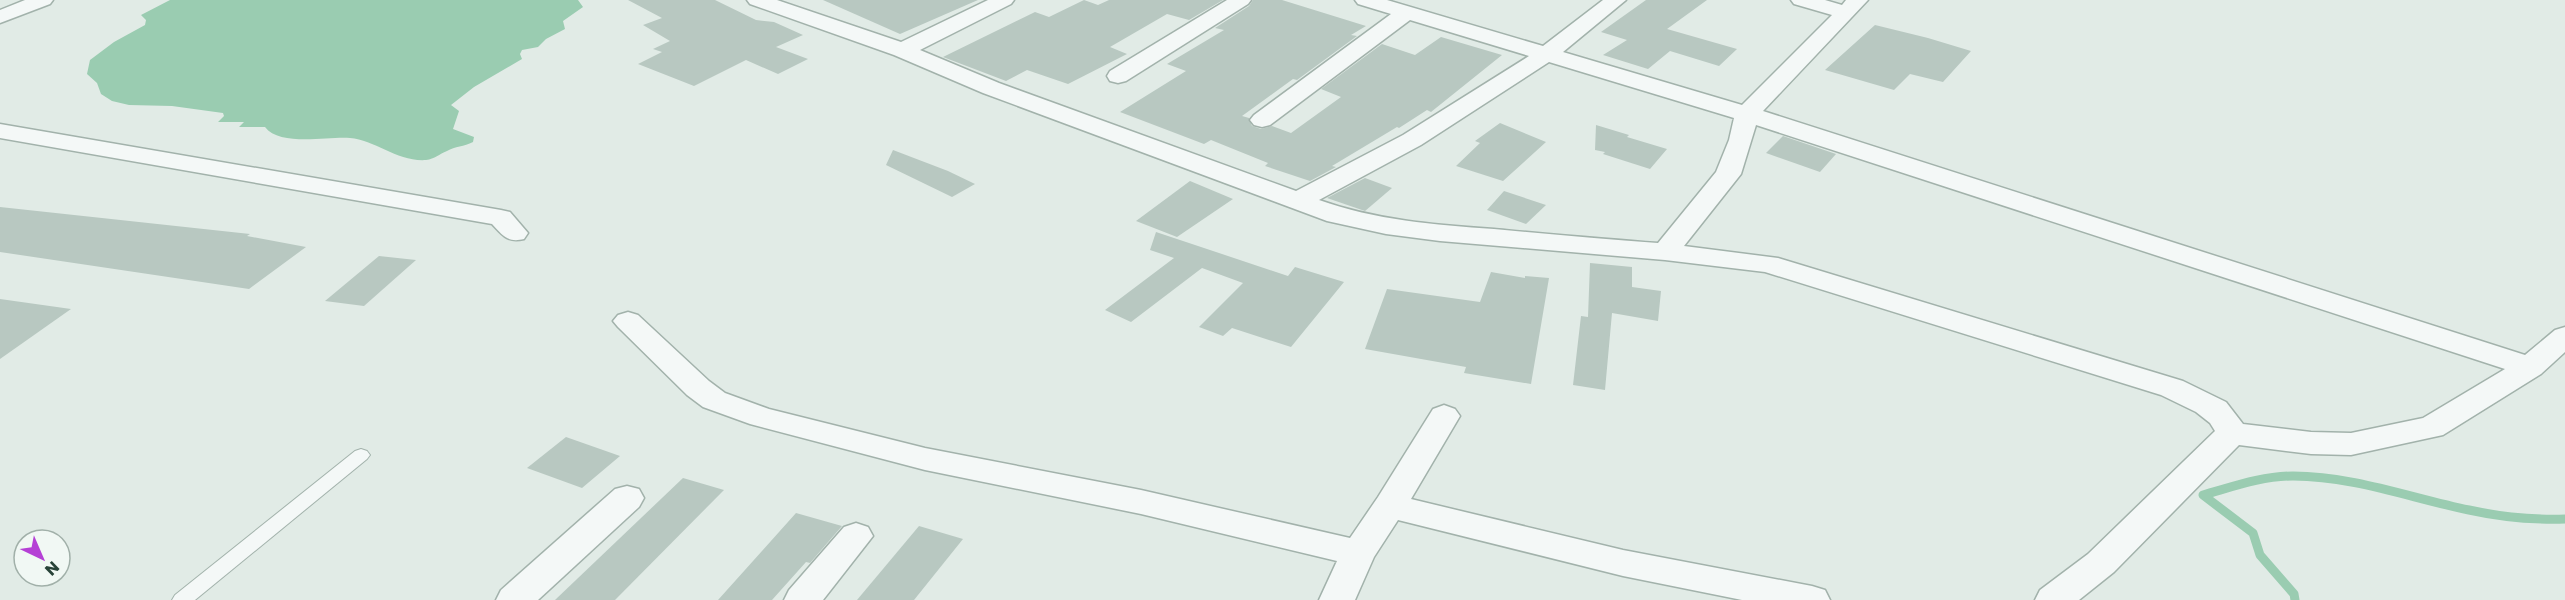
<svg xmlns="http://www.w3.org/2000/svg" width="2565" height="600" font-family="Poppins,sans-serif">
<rect width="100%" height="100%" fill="#e1ebe6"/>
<!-- water -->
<path fill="#9accb1" d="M 170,0 L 578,0 L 583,7 L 563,21 L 565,29 L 546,39 L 538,47 L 522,50 L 520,54 L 522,59 L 474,87 L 451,105 L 459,111 L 453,129 L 474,137 L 473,142 C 464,147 455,146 447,151 C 439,154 435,159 426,160 C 398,162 375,140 350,138 C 329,136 280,147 265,127 L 239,127 L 244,122 L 218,122 L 224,116 L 223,113 L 172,106 L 129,105 L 112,101 L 101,94 L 97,83 L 87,74 L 90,60 L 114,42 L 145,25 L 146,20 L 141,15 Z"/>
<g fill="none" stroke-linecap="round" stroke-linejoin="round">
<!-- stream -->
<path stroke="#9accb1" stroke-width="9" d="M 2295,600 L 2294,594 L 2260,555 L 2253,533 L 2203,495 C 2232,487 2262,476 2293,476 C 2353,476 2411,498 2469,510 C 2501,517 2532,520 2565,519"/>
</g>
<!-- building -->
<g fill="#b8c8c1">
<polygon points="628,0 715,0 756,20 774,22 803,35 776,47 808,59 778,74 746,60 694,86 638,64 662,52 653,49 670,41 643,25 662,18"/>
<polygon points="823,0 978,0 900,34"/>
<polygon points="1084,0 1098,5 1109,0 1223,0 1189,20 1167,14 1110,47 1127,54 1068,84 1027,70 1006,81 943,57 1035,12 1049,17"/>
<polygon points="1253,0 1282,0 1366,26 1351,35 1357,36 1297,80 1293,79 1242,116 1249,118 1252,126 1261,129 1272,126 1291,133 1341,97 1321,89 1382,44 1415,55 1441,37 1502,55 1431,112 1427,110 1399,128 1397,127 1332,166 1336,167 1310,181 1265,166 1268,163 1211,140 1204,144 1120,112 1186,71 1167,64 1224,30 1215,28 1249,6"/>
<polygon points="1646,0 1707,0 1667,29 1737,49 1719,66 1670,51 1648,69 1603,55 1627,40 1601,32"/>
<polygon points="1875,25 1928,38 1971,51 1943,82 1910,74 1894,90 1825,70"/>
<polygon points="1500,123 1546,142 1503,181 1456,166 1480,143 1475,141"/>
<polygon points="1596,125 1629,135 1627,137 1667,149 1650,169 1603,154 1605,152 1595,150"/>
<polygon points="1783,136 1836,154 1820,172 1766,153"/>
<polygon points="893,150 948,171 975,184 952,197 886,165"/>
<polygon points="1365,178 1392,188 1365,211 1327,198"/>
<polygon points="1190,181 1233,199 1177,237 1136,221"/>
<polygon points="1504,191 1546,205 1526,224 1487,210"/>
<polygon points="0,207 250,234 247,236 306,247 249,289 0,252"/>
<polygon points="1156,232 1288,276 1295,267 1344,282 1291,347 1232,328 1223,336 1199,327 1243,283 1202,268 1131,322 1105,310 1174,258 1150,250"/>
<polygon points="379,256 416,260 364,306 325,301"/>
<polygon points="1590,263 1632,267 1632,287 1661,291 1658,321 1612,313 1605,390 1573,385 1581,316 1588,317"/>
<polygon points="1491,272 1525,278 1525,276 1549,278 1531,384 1464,373 1466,367 1365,349 1387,289 1480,302"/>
<polygon points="0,299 71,309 0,359"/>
<polygon points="566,437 620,456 582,488 527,468"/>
<polygon points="683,478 724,490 615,600 555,600"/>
<polygon points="796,513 842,526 810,563 806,562 772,600 718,600"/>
<polygon points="919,526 963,539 914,600 857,600"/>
</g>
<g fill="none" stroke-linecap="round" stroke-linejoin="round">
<defs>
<polygon id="lane" points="361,449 367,451 370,455 367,459 195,600 172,600 175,595 355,451"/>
<g id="street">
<polygon points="25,0 53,0 50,4 0,23 0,10"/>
<path d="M 747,0 L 777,0 L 901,42 L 988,0 L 1014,0 L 1011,4 L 920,50 L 999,83 L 1296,191 L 1403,135 L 1529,56 L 1410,20 L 1270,125 L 1262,127 L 1254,125 L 1250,120 L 1254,115 L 1391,14 L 1358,4 L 1355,0 L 1387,0 L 1543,46 L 1603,0 L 1626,0 L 1563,52 L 1742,105 L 1832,15 L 1794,4 L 1791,0 L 1825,0 L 1842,5 L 1846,0 L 1868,0 L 1763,111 L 2525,355 L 2555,330 L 2565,327 L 2565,352 L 2541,374 L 2443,435 L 2351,455 L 2311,454 L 2239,445 L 2114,572 L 2079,600 L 2035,600 L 2040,590 L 2088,554 L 2215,431 L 2210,423 L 2196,412 L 2161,395 L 1765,272 L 1665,260 L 1440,241 L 1386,234 L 1327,221 L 983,93 L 894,55 L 750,4 ZM 1549,62 L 1734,118 L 1729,140 L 1716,172 L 1658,243 C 1603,239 1549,234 1494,229 C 1435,225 1375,220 1319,200 L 1421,145 ZM 1756,125 L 2505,369 L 2423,418 L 2351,433 L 2311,432 L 2243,424 L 2226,402 L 2183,381 L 1778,258 L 1684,246 L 1741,174 Z"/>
<polygon points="1227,0 1251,0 1248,4 1126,81 1118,83 1110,81 1107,76 1110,71"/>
<path d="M 0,124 L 501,210 L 510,212 L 528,233 L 524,239 C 508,243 503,236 492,224 L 0,138 Z"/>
<polygon points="628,312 638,315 709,381 725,393 769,409 925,448 1141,490 1350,538 1378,497 1433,409 1444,405 1455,409 1460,416 1411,499 1623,550 1812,586 1825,590 1830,600 1742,600 1623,576 1398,520 1374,557 1355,600 1319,600 1337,561 1141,514 925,470 750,424 703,407 687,395 618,327 613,321 618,315"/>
<polygon points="627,486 639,489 644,498 639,507 538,600 496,600 501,590 615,489"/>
<polygon points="856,523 868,527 873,536 823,600 784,600 789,590 844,527"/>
</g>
</defs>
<!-- lane casing -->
<use href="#lane" stroke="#a2b2ab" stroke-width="2"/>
<!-- street casing -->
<use href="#street" stroke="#a2b2ab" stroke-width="3"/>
<!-- lane -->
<use href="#lane" fill="#f4f8f7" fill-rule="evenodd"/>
<!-- street -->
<use href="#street" fill="#f4f8f7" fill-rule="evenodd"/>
</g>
<!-- north arrow -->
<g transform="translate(42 558) rotate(136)"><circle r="28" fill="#f1f8f4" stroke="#a1b0a9" stroke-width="1.5"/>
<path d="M0-4.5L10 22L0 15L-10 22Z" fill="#b540d5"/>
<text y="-9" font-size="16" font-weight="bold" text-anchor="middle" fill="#284338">N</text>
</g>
</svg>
